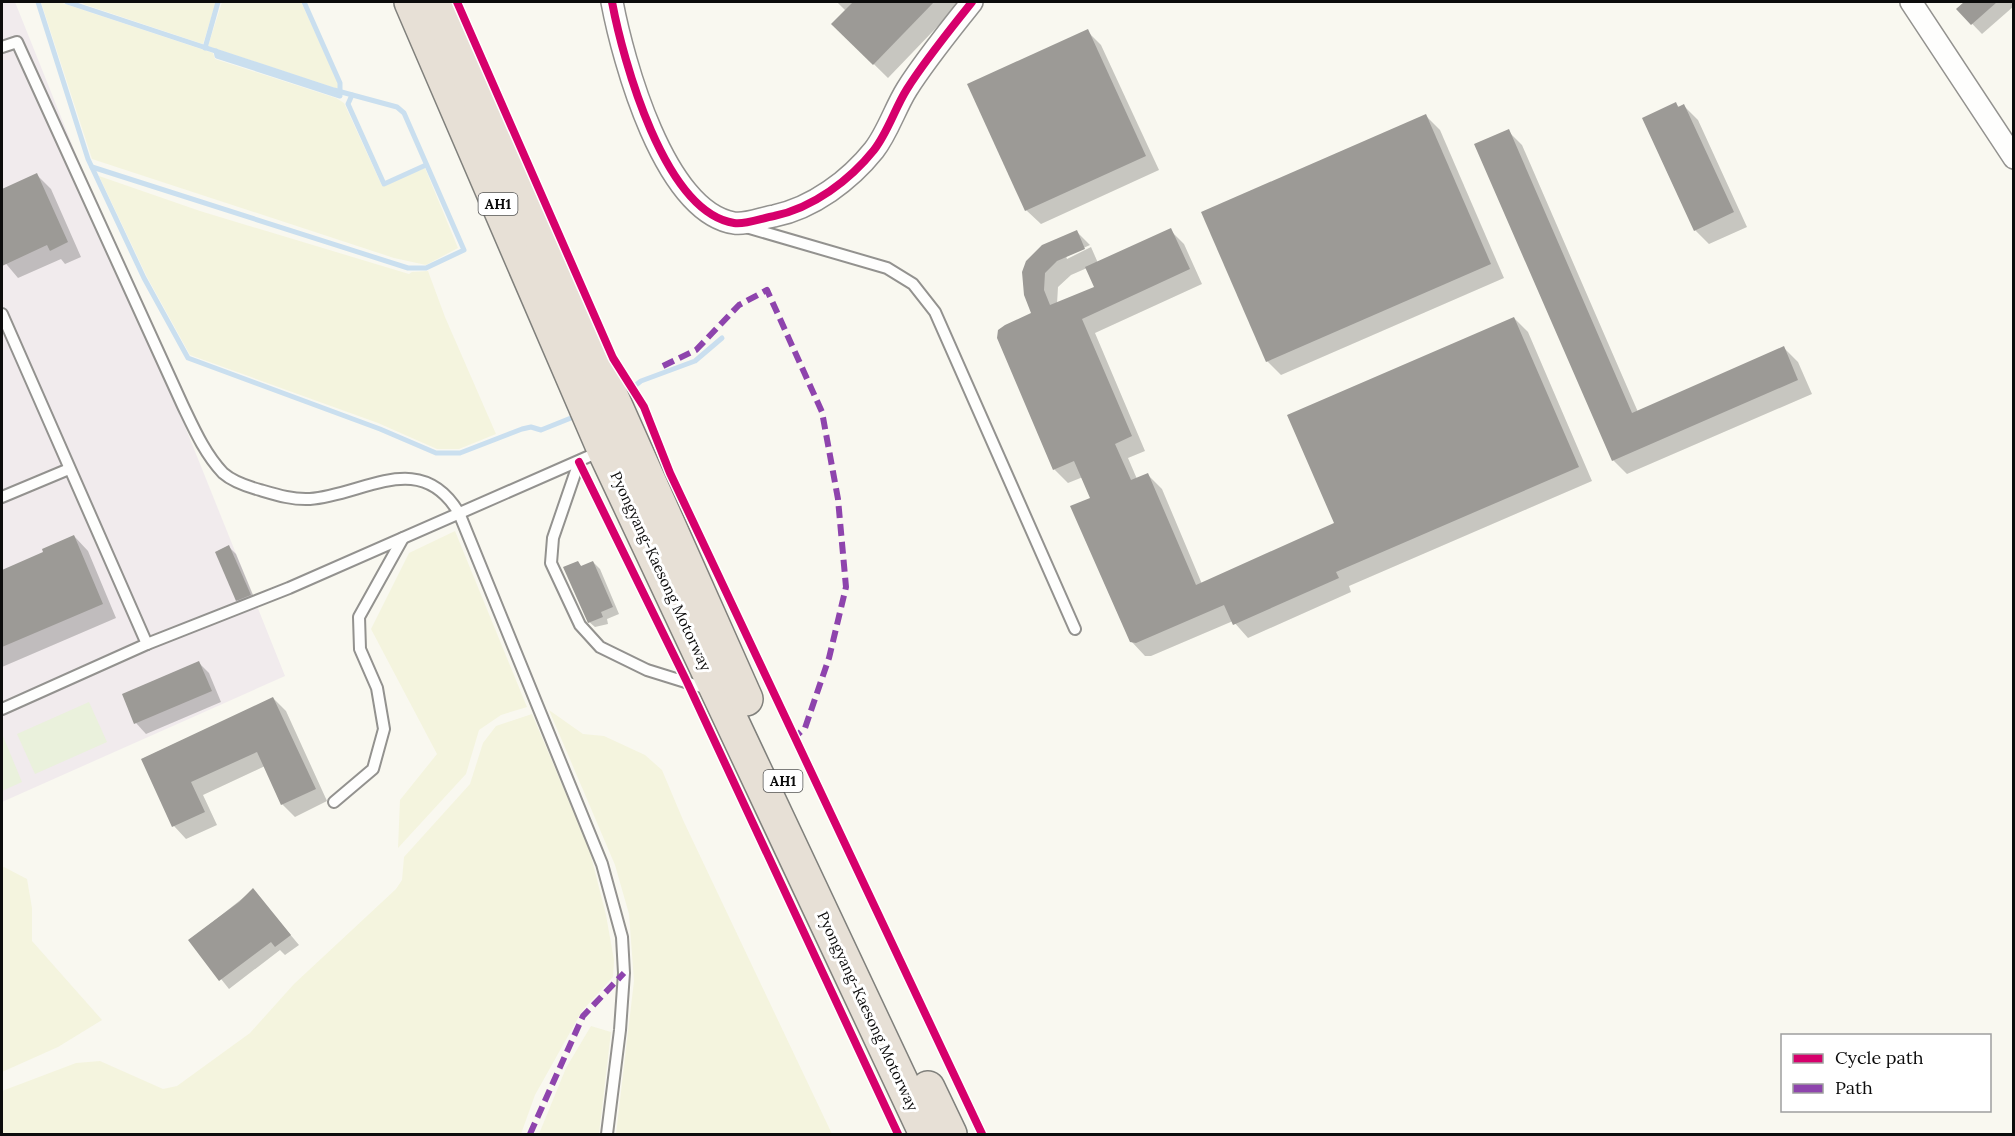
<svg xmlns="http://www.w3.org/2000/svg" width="2015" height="1136" font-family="Lora,serif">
<rect width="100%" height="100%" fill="#f9f8f0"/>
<!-- industrial -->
<polygon fill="#f1ebed" points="2,2 15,2 285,676 2,802"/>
<!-- farmland -->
<g fill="#f4f4de">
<polygon points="41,2 59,2 213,53 215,59 336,98 344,103 382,186 425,168 458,248 426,265 394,258 92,159"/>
<polygon points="84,2 216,2 203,44 83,4"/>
<polygon points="222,2 301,2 338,82 338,89 208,46"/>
<polygon points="99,176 200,211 409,274 412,272 428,271 445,317 496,434 459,449 437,449 378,423 190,355 147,277"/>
<polygon points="455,531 527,707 501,715 479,730 466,774 398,848 400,800 437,754 371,629 409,553"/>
<polygon points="549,710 583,734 604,736 645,755 662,770 683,820 832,1134 616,1134 634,981 629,914 615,865"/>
<polygon points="532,714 589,848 606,915 614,960 613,977 582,1011 535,1095 521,1134 2,1134 2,1091 76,1063 100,1061 163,1089 177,1086 250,1033 294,984 396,889 402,880 404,857 470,784 483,743 496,726"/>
<polygon points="4,867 27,879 32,908 32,941 102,1020 58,1047 2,1072 2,868"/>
<polygon points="591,1026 611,1032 599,1134 539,1134 566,1068"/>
</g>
<!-- pitch -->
<g fill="#eaf1dc">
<polygon points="89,702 107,742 35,774 17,734"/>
<polygon points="3,736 22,782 2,791 2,737"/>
</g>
<!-- shadow -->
<g fill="#0003" fill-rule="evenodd">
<polygon points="837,2 961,2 888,78 833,24 846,11"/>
<polygon points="1966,2 2014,2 2014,6 1982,34 1958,9"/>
<polygon points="1087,31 1101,45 1159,170 1041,224 1026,210"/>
<polygon points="1676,104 1680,108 1684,106 1698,120 1747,227 1709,244 1695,230"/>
<polygon points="1426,116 1440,130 1504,278 1281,375 1267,361"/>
<polygon points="1508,131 1522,145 1638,412 1784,348 1798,362 1812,394 1627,474 1613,460"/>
<polygon points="37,175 51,189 81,257 65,264 61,259 18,278 2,259 2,187 4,190"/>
<path d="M 1170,230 L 1184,244 L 1202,284 L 1095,333 L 1145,451 L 1128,458 L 1137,479 L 1148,475 L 1162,489 L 1202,584 L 1335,524 L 1514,318 L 1528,332 L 1592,481 L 1349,586 L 1351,592 L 1248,638 L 1233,621 L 1151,656 L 1145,656 L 1131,641 L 1092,498 L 1083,477 L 1068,483 L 1054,469 L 998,338 L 1033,314 L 1023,283 L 1028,262 L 1077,232 L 1090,245 L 1066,256 L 1067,259 L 1091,247 L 1098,263 ZM 1087,268 L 1096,287 L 1057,304 L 1058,287 L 1071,275 Z"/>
<polygon points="74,536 88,551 116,618 2,667 2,572 45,553"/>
<polygon points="229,547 236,554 256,602 244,607 237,600"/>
<polygon points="593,562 600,569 619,614 607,619 608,624 595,627 588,621 578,563 582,567"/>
<polygon points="199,663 209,673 221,702 146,734 136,723"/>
<polygon points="273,698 286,711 327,801 295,817 282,804 265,766 203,795 217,825 186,839 174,826 142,759"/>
<polygon points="253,890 299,945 285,955 280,950 229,989 190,940"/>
</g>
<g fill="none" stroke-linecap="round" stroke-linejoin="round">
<!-- stream -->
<g stroke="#cadfef" stroke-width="5">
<polyline points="38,2 88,159 144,278 188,358 380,429 436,453 460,453 522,429 531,427 541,430 576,416"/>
<polyline points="67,2 334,90 397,107 404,113 464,250 426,268 408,268 92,167"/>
<polyline points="205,48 218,2"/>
<polyline points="216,51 217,56 340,96 340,83 304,2"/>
<polyline points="352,95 348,104 384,184 426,165"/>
<polyline points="623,395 641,381 695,361 722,338"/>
</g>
</g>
<!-- building -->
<g fill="#9c9a96">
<polygon points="853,2 934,2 873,65 831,24"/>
<polygon points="1964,2 1997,2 1971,25 1956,9"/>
<polygon points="1088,29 1146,156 1025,211 967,84"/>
<polygon points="1676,102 1678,107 1684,104 1734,212 1694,231 1642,118"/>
<polygon points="1426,114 1491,264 1266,362 1201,212"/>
<polygon points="1509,129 1632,413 1784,346 1798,380 1612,461 1474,144"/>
<polygon points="37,173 68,242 50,251 47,245 2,266 2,189"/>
<polygon points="1171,228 1190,269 1082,319 1132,436 1115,444 1131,480 1148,473 1196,585 1334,523 1287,415 1514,317 1579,467 1336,572 1339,578 1233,625 1224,605 1136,643 1130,642 1070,506 1090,498 1074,461 1053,470 997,338 998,330 1005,325 1031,313 1024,295 1022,272 1026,261 1042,245 1077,230 1085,249 1057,261 1045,273 1044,290 1050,305 1094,287 1085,267"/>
<polygon points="74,535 103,604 2,647 2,570 43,552 42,549"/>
<polygon points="229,545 251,595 236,601 215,552"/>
<polygon points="578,561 581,566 593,561 613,607 601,612 603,617 588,623 563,567"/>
<polygon points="199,661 212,691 134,724 122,694"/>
<polygon points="273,697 316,789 281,805 257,752 191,782 205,812 172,827 141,759"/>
<polygon points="253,888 291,935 275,947 271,942 219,981 188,940 239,902"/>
</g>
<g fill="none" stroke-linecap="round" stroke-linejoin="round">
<defs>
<g id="lane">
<path d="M 2,47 L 17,42 L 183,406 C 194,429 205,454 223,473 C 232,481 249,487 260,490 C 277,495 293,500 310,499 C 364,495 420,448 459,513 L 602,864 L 622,937 L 624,973 L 620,1030 L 607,1134"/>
<polyline points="746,227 887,268 913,284 935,312 1075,629"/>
<polyline points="2,314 147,644"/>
<polyline points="579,462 553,538 551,563 580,625 600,647 647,670 708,689"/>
<polyline points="2,497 69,469"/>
<polyline points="2,709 147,644 289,588 601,451"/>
<polyline points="334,802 373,769 384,729 377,688 360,649 359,617 403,538"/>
</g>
<g id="street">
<path d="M 612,2 C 623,60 664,212 734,223 C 745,225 762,218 774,216 C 813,208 850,180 874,150 C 888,132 895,108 907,89 C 926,59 950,30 972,2"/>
<polyline points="1911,2 2014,158"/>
</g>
<g id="highway">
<polyline points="411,2 604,450 926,1134"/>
<polyline points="436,2 746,699"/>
<polyline points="928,1088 950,1134"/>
</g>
</defs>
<!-- lane casing -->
<use href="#lane" stroke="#93928f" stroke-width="14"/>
<!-- street casing -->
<use href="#street" stroke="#93928f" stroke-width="24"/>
<!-- highway casing -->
<use href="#highway" stroke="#80807c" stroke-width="36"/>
<!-- lane -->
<use href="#lane" stroke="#fefefd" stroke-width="10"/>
<!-- street -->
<use href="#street" stroke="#fefefd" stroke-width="21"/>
<!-- highway -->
<use href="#highway" stroke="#e7e0d6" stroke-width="33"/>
<!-- quiet -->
<g stroke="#8e44ad" stroke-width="6" stroke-dasharray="12 6" stroke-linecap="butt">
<polyline points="663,366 696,350 739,305 767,290 822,412 838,499 846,587 829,658 805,728 796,736"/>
<polyline points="530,1134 583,1016 624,973"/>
</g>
<defs>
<g id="cycleway">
<polyline points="457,2 613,358 644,407 670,473 982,1134"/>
<path d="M 612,2 C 623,60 664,212 734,223 C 745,225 762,218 774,216 C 813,208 850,180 874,150 C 888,132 895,108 907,89 C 926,59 950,30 972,2"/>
<polyline points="579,462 687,682 898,1134"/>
</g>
</defs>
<!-- cycleway casing -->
<use href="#cycleway" stroke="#fff" stroke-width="11"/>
<!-- cycleway -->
<use href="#cycleway" stroke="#d6006c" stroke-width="8"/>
</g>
<g text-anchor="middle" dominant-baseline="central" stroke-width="6" stroke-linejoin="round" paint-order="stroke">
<!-- shield labels -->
<g fill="#fff" stroke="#555" stroke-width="1.5">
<rect x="478.5" y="193" width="39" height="22" rx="4.5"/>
<rect x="763.5" y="770" width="39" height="22" rx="4.5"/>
</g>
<g font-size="14" font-weight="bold" fill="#0c0c0c">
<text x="498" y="204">AH1</text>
<text x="783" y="781">AH1</text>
</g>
<!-- street labels -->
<g font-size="15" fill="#0c0c0c" stroke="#fff">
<text transform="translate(661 571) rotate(65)">Pyongyang-Kaesong Motorway</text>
<text transform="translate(868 1011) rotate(65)">Pyongyang-Kaesong Motorway</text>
</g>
</g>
<!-- border -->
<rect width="2015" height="1136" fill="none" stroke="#0c0c0c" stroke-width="6"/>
<!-- legend -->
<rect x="1781" y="1034" width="210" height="78" fill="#ffffff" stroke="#9e9e9e" stroke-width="1.5"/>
<rect x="1793" y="1054" width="30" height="9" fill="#d6006c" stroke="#9e9e9e" stroke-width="1.5"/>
<text x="1835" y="1064" font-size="18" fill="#0c0c0c">Cycle path</text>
<rect x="1793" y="1084" width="30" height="9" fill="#8e44ad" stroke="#9e9e9e" stroke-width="1.5"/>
<text x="1835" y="1094" font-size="18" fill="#0c0c0c">Path</text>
</svg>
